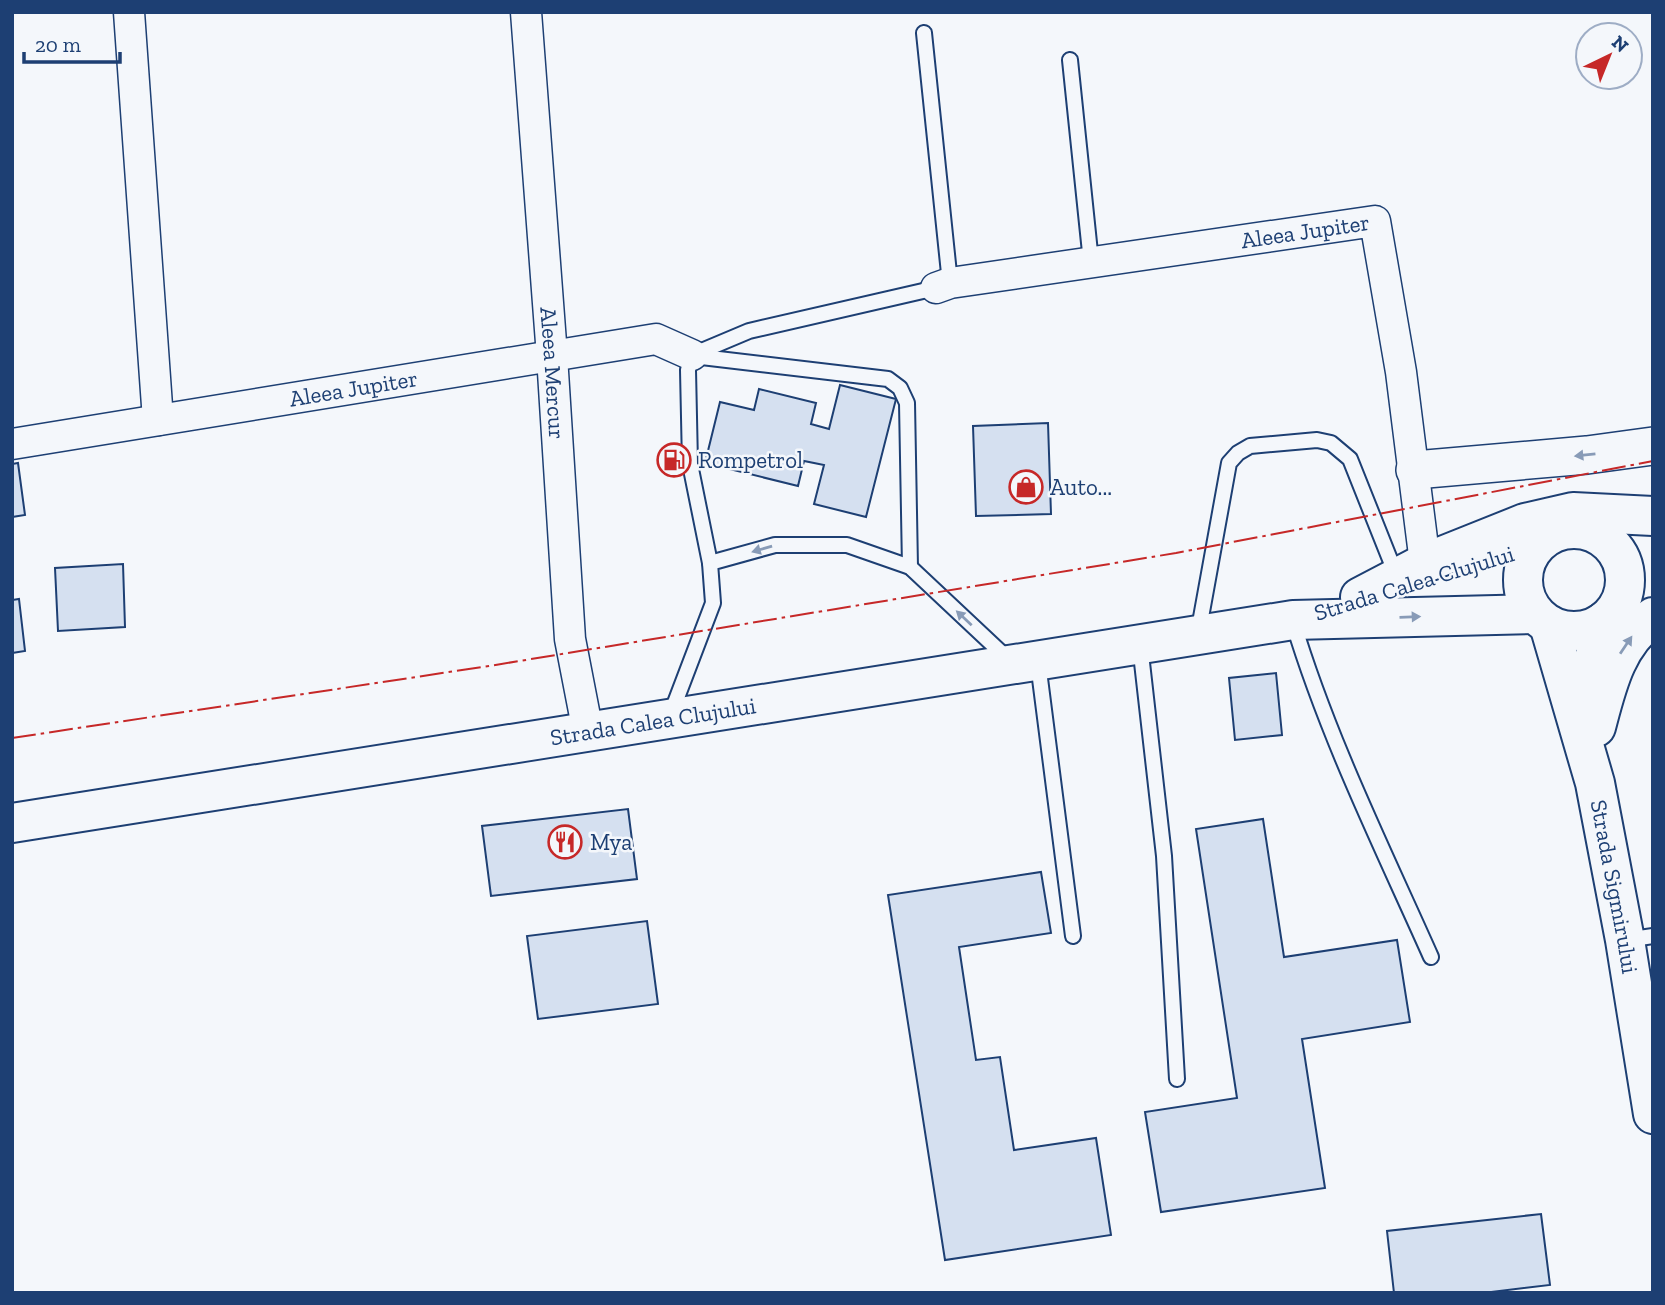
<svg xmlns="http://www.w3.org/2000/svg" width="1665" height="1305" font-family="'Zilla Slab',serif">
<rect width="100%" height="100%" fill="#f4f7fb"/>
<!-- building -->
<g fill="#d5e0f0" stroke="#1d3f73" stroke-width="2">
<polygon points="840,385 896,399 866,517 814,504 824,465 804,461 798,486 705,463 720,402 754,410 759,389 816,403 811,424 829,429"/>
<polygon points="1048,423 1051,514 976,516 973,426"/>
<polygon points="18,463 25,515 12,517 12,464"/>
<polygon points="123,564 125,627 58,631 55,568"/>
<polygon points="19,599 25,651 12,653 12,600"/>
<polygon points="1276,673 1282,735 1235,740 1229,678"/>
<polygon points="628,809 637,879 491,896 482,826"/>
<polygon points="1263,819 1284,957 1397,940 1410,1022 1302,1039 1325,1188 1161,1212 1145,1112 1237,1098 1196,829"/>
<polygon points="1041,872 1051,933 959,947 976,1060 1000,1057 1014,1150 1096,1138 1111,1235 945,1260 888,895"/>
<polygon points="647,921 658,1004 538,1019 527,936"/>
<polygon points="1541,1214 1550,1285 1483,1293 1394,1293 1387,1231"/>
</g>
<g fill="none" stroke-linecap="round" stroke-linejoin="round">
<defs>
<g id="service">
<polyline points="924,33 950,283"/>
<polyline points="1070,60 1091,262"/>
<polyline points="693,356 888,379 900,388 907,403 910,567"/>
<polyline points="710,563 690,464 688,370 692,355 749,331 936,288"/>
<path d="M 1293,622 C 1328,738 1382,847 1431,957"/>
<polyline points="1198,634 1229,463 1238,453 1250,446 1317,440 1331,443 1350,459 1397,577"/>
<polyline points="1140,645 1164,856 1177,1079"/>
<polyline points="1038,663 1073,936"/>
<polyline points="670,716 713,603 710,563 775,545 847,545 910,567 1008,659"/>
<polyline points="1626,940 1653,936"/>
</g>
<g id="minor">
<polyline points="129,12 158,420"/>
<path id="s1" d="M 526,12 L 552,356 L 570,639 L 588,732"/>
<path id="s2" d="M 936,288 L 950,283 L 1375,221 L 1401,372 L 1425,563"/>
<path id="s3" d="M 12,444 L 656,339 L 692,355"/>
</g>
<polyline id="tertiary" points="1415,470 1587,455 1653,446"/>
<g id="secondary">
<path id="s4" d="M 1549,625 L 1595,783 L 1625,940 L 1653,1114"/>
<polyline points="1595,721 1593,663 1603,622"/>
</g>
<g id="trunk">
<circle cx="1574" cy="580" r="51"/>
<polyline points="1360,597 1425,563 1525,523 1573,512 1653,516"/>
<path d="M 1596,727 C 1607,685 1616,644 1653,617"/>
<path id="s5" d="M 12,823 L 1293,620 L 1535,614"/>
</g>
</defs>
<!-- service casing -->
<use href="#service" stroke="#1d3f73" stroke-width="18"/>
<!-- minor casing -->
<use href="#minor" stroke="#1d3f73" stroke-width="33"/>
<!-- tertiary casing -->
<use href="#tertiary" stroke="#1d3f73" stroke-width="40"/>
<!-- secondary casing -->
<use href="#secondary" stroke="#1d3f73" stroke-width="42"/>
<!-- trunk casing -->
<use href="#trunk" stroke="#1d3f73" stroke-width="42"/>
<!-- service -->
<use href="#service" stroke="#f4f7fb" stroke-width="14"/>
<!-- minor -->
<use href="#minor" stroke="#f4f7fb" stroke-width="30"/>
<!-- tertiary -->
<use href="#tertiary" stroke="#f4f7fb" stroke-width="37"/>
<!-- secondary -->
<use href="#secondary" stroke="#f4f7fb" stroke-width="38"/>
<!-- trunk -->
<use href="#trunk" stroke="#f4f7fb" stroke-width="38"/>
<!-- power -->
<polyline stroke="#c62828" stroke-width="2" stroke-dasharray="24 5 3.5 5" stroke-linecap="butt" points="12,738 489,666 1176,553 1653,461"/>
</g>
<!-- one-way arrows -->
<defs><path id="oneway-solid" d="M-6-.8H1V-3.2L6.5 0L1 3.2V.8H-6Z" transform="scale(1.75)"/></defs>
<g fill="#889bb7">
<use href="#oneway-solid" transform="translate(1585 455) rotate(174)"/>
<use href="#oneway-solid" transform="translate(762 549) rotate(164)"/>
<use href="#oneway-solid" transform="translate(1410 617) rotate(-2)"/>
<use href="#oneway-solid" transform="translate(964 618) rotate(-137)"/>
<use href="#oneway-solid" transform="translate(1626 645) rotate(-56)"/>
</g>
<!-- icons -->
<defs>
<symbol id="fuel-ring" viewBox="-11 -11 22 22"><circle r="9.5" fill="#f4f7fb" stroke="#c62828" stroke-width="1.5"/><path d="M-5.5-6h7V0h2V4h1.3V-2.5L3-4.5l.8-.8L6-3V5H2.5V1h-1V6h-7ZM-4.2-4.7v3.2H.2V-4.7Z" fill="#c62828"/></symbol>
<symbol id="shop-ring" viewBox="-11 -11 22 22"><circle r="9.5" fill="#f4f7fb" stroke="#c62828" stroke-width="1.5"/><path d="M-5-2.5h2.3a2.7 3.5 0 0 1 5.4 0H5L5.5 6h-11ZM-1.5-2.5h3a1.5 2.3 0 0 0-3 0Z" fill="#c62828"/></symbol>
<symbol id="restaurant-ring" viewBox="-11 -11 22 22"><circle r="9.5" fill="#f4f7fb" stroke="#c62828" stroke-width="1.5"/><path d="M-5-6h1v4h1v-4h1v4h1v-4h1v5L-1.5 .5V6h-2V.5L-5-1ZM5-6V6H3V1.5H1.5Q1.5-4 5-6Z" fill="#c62828"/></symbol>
</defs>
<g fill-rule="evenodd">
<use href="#fuel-ring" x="655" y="441" width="38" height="38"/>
<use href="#shop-ring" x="1007" y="468" width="38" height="38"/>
<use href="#restaurant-ring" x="546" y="823" width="38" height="38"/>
</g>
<g text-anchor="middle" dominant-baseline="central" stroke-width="5" stroke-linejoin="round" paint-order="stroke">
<!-- street labels -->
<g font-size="23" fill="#1d3f73" stroke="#f4f7fb">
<text stroke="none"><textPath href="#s2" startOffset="374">Aleea Jupiter</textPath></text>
<text stroke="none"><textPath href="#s1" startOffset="362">Aleea Mercur</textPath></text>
<text stroke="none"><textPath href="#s3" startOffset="346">Aleea Jupiter</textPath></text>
<text transform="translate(1414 583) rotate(-17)">Strada Calea Clujului</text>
<text stroke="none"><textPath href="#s5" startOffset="649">Strada Calea Clujului</textPath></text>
<text stroke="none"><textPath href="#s4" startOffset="270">Strada Sigmirului</textPath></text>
</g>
<!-- poi labels -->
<g font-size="23" fill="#1d3f73" stroke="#f4f7fb" text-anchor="start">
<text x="698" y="460">Rompetrol</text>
<text x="1050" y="487">Auto...</text>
<text x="590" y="842">Mya</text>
</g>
</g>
<!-- border -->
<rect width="1665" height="1305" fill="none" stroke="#1d3f73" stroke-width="28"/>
<!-- north arrow -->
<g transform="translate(1609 56) rotate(43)"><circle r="33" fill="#f4f7fb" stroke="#9eadc5" stroke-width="2"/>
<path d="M0-5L12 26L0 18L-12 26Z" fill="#c62828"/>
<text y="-10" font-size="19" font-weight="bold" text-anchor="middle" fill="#1d3f73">N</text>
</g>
<!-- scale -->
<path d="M24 52v10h96v-10" fill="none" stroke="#1d3f73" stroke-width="3.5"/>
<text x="35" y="52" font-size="21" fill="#1d3f73" stroke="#f4f7fb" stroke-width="5" paint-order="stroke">20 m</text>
</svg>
